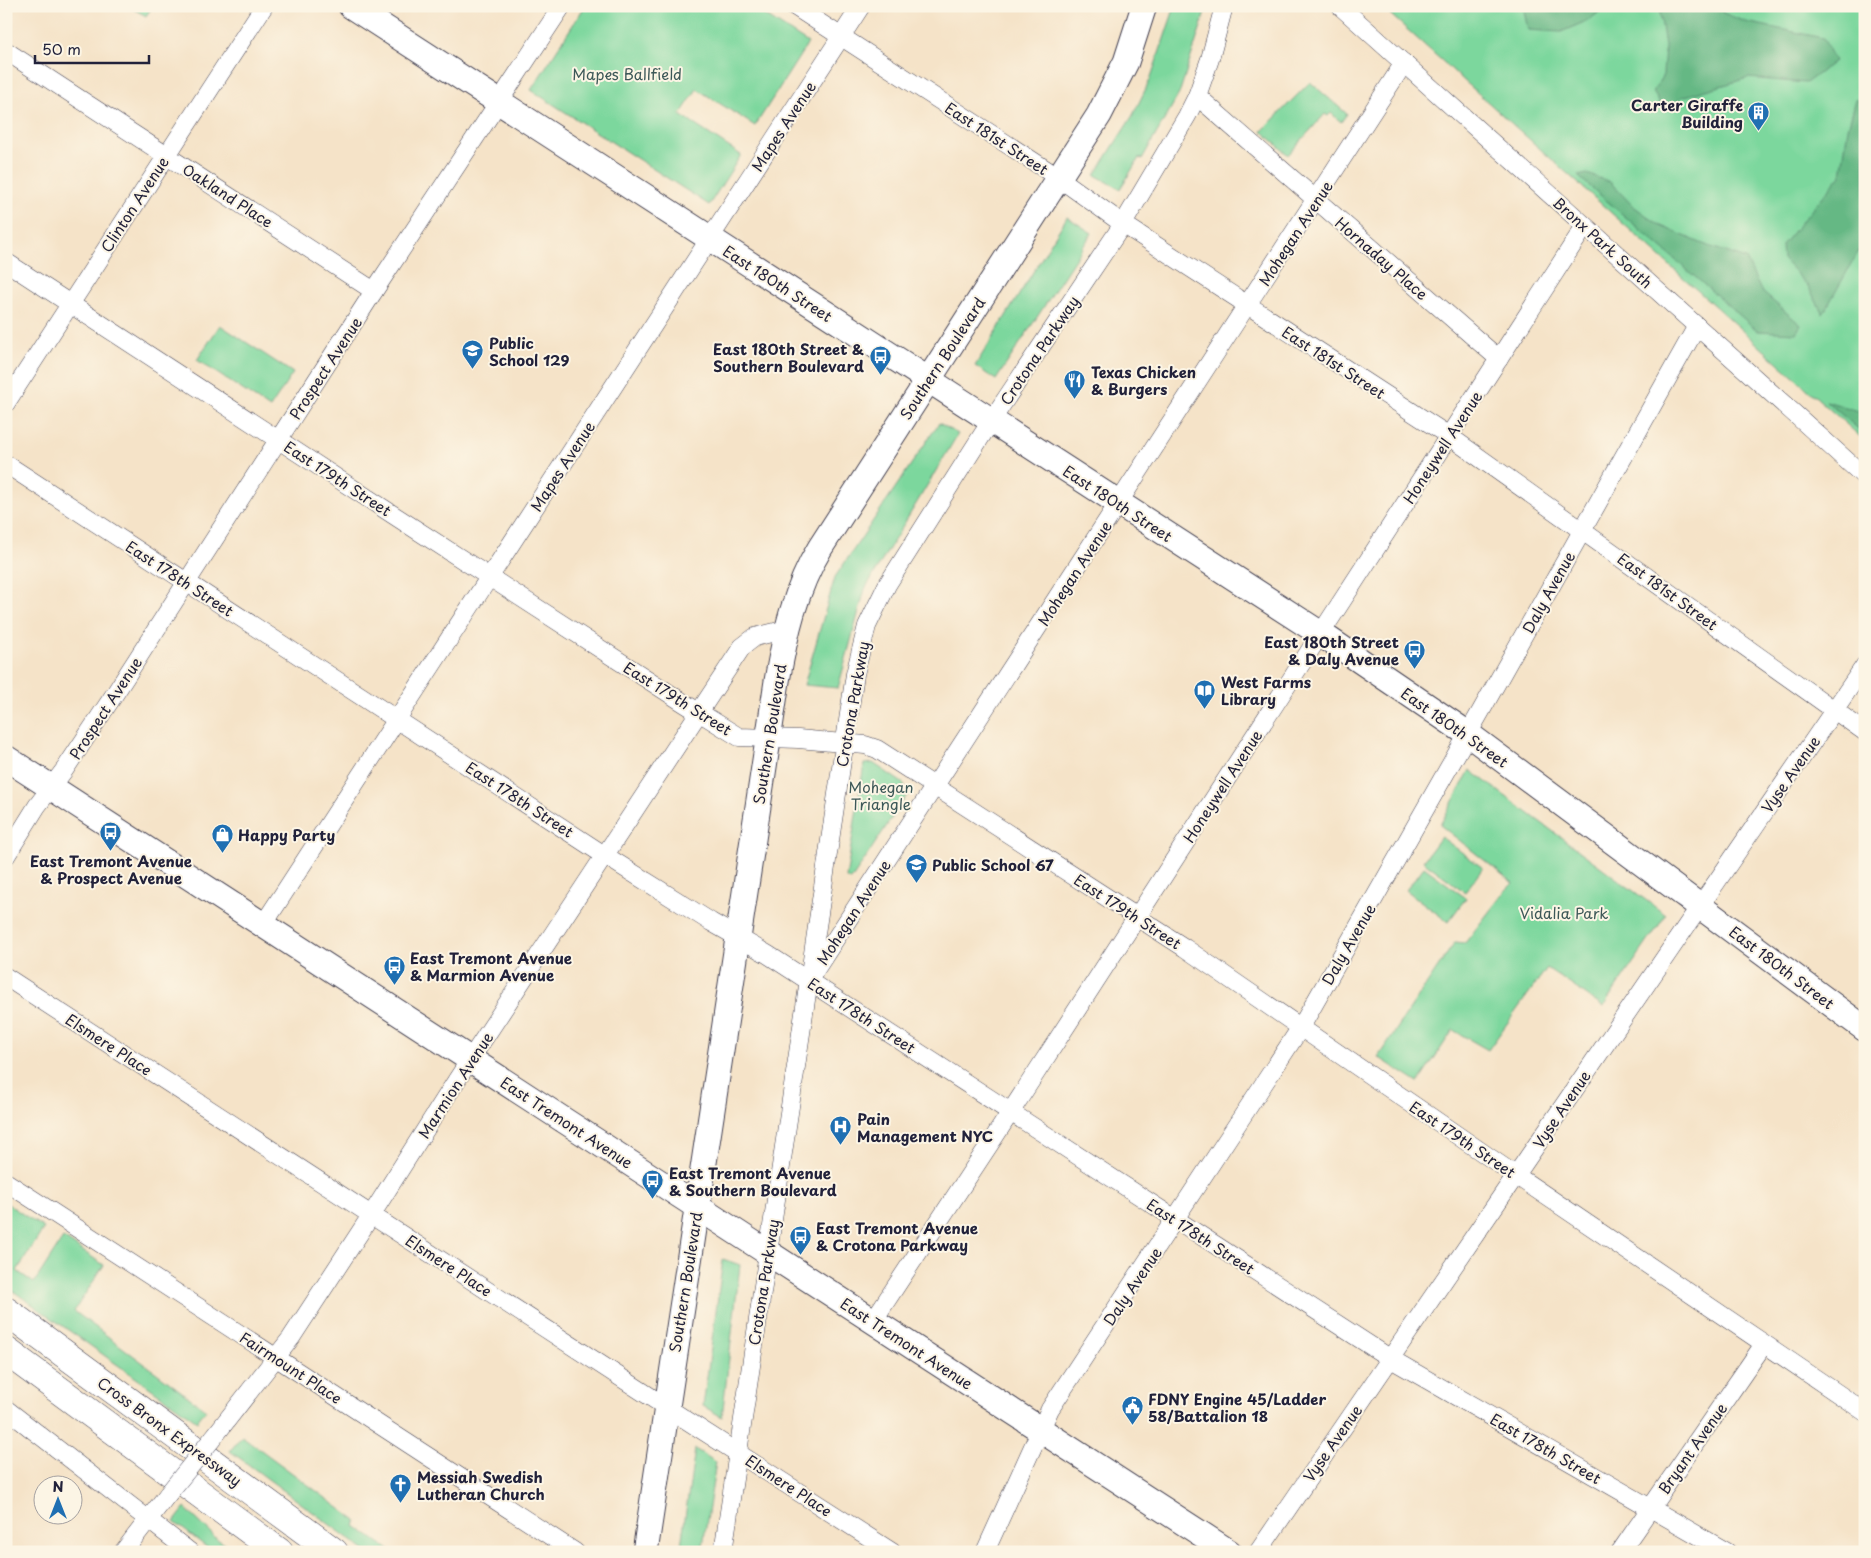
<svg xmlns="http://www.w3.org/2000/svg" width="1871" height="1558" font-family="'Playpen Sans',sans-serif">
<rect width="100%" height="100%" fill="#fcf5e5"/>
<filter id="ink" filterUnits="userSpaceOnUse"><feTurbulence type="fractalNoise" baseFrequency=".02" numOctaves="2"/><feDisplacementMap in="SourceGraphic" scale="10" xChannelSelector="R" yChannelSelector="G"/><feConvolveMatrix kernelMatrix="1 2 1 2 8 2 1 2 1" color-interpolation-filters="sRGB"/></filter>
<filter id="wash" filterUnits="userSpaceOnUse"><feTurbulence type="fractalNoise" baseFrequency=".0096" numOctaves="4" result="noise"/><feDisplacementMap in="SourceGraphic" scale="20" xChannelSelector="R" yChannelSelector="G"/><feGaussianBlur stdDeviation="1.12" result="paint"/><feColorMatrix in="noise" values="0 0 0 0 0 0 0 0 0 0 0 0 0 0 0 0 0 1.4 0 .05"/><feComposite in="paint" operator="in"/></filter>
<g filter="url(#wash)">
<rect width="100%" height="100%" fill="#f5e3c8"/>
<!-- green -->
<g fill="#7cd79d" stroke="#4f7c6c">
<polygon points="128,6 153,6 146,16"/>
<polygon points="585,6 751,6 808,43 755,126 697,89 680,115 741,155 709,205 531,90"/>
<polygon points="1175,6 1206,6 1202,23 1179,94 1142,159 1139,158 1120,189 1095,175 1133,115 1150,80"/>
<polygon points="1381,6 1865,6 1865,441"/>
<polygon points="1310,82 1347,114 1341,122 1331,113 1328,116 1325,114 1288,155 1262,131"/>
<polygon points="1067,217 1092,233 996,380 975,366"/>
<polygon points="220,325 293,373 270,408 197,360"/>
<polygon points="939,423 958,434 865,589 838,688 804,685 835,577"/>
<polygon points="873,763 904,784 907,795 851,880 846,878 864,764"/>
<polygon points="1470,770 1666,915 1603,1007 1547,968 1488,1050 1453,1030 1418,1083 1378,1057 1455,942 1465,943 1505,891 1513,883 1440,825"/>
<polygon points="1441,837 1483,868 1465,892 1423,861"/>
<polygon points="1424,867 1466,898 1448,922 1406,890"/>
<polygon points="6,1203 44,1228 17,1271 34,1283 63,1238 104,1265 74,1311 206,1410 197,1421 6,1286"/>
<polygon points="723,1259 740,1265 722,1417 703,1406"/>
<polygon points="242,1436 357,1521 355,1526 392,1552 367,1552 230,1451"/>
<polygon points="695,1449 716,1462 702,1552 680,1552"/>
<polygon points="185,1508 217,1539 237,1552 213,1552 174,1522"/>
</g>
<!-- forest -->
<g fill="#65b884" stroke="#446d60">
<polygon points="1523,6 1607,6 1589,20 1561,32 1528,30"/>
<polygon points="1659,6 1721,6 1723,13 1746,22 1823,38 1835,61 1806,83 1748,78 1682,97 1670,108 1661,105 1653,92 1663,75 1665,46"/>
<polygon points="1856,99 1865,105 1865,240 1823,314 1808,286 1783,259 1782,245 1841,175 1848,128"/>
<polygon points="1587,174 1610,182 1632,205 1661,226 1703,244 1746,259 1761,291 1801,325 1796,333 1758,331 1578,176"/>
<polygon points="1826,401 1865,413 1865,435"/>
</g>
</g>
<g filter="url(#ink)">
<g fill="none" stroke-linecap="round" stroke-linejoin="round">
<defs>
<g id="street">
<polyline points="794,6 1059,178 1123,224 1449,436 1865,732"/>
<polyline points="1340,6 1865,477"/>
<polyline points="6,51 374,291"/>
<polyline points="1197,96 1499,359"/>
<polyline points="6,262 395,516 684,703 739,737 798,739 865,745 877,749 1185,948 1502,1166 1865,1412"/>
<polyline points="6,403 264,6"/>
<polyline points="6,464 604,855 711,922 767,954 1391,1359 1727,1552"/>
<polyline points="6,856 37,806 65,769 114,695 374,291 562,6"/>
<polyline points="263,925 861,6"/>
<polyline points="812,975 1404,63"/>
<polyline points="6,977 666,1407 892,1552"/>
<polyline points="6,1182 575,1552"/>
<polyline points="873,1321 995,1136 1585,226"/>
<polyline points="6,1409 190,1552"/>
<polyline points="213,1438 291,1338 372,1214 458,1078 742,647 755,637 787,629"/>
<polyline points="123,1552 168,1494"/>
<polyline points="723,1552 855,674 867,626 887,585 991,421 1123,224 1187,116 1197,96 1210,59 1224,6"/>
<polyline points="985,1552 1050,1409 1301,1027 1481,711 1697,326"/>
<polyline points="1258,1552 1865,665"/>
<polyline points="1620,1552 1764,1344"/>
</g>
<g id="secondary">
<polyline points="351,6 1321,634 1468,734 1865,1029"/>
<polyline points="6,758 1229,1552"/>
<path d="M 645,1552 L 777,681 C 785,635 795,589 820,548 L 1099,115 L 1126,62 L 1144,6"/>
</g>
<g id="highway">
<polyline points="6,1311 334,1552"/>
<polyline points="6,1351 279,1552"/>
</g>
</defs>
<!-- street casing -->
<use href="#street" stroke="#423f50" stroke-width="19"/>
<!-- secondary casing -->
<use href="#secondary" stroke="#423f50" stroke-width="27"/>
<!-- highway casing -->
<use href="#highway" stroke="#423f50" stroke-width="29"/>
<!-- street -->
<use href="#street" stroke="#fff" stroke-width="18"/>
<!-- secondary -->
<use href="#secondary" stroke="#fff" stroke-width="25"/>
<!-- highway -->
<use href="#highway" stroke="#fff" stroke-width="28"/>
<defs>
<polyline id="street-bridge" points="168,1494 213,1438"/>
</defs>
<!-- street-bridge casing -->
<use href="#street-bridge" stroke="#423f50" stroke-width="19" stroke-linecap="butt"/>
<!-- street-bridge -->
<use href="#street-bridge" stroke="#fff" stroke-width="18"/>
</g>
</g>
<!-- icons -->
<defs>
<symbol id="building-pin" viewBox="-11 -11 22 30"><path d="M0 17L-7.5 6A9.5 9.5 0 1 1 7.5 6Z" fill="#1f6fb2" stroke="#fcf5e5"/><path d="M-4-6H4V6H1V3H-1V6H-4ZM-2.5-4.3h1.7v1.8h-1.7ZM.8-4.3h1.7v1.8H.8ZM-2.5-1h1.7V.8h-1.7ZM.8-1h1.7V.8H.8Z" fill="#fff"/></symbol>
<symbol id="school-pin" viewBox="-11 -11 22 30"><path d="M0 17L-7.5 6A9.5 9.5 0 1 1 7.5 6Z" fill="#1f6fb2" stroke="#fcf5e5"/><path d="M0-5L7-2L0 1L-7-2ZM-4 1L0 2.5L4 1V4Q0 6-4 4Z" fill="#fff"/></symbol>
<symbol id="bus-pin" viewBox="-11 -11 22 30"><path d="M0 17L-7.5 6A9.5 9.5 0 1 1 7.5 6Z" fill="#1f6fb2" stroke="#fcf5e5"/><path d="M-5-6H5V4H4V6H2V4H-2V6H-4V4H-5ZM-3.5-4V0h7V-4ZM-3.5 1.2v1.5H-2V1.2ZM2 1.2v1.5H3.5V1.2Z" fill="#fff"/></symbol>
<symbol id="restaurant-pin" viewBox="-11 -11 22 30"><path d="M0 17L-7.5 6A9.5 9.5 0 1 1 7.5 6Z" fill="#1f6fb2" stroke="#fcf5e5"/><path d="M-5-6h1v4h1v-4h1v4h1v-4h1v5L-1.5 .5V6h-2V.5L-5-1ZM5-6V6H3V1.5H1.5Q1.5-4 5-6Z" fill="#fff"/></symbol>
<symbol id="library-pin" viewBox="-11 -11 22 30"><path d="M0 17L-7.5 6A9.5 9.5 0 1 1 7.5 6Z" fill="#1f6fb2" stroke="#fcf5e5"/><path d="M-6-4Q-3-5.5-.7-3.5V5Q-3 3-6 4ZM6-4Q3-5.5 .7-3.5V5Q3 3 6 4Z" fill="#fff"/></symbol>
<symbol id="shop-pin" viewBox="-11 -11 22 30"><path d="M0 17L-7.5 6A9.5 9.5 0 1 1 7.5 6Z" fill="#1f6fb2" stroke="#fcf5e5"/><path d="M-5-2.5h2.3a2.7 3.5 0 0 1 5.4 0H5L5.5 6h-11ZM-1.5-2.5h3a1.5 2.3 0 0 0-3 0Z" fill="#fff"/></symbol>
<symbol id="hospital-pin" viewBox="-11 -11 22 30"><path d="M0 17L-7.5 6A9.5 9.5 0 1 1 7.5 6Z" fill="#1f6fb2" stroke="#fcf5e5"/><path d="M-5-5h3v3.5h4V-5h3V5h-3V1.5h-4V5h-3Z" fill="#fff"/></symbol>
<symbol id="civic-pin" viewBox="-11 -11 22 30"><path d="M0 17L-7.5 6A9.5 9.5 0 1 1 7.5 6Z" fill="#1f6fb2" stroke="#fcf5e5"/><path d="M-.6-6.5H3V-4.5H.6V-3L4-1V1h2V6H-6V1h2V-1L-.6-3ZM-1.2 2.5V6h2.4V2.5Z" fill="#fff"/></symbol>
<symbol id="church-pin" viewBox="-11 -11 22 30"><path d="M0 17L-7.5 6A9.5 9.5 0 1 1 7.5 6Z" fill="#1f6fb2" stroke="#fcf5e5"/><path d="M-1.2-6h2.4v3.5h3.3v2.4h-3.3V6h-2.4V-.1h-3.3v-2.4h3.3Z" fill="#fff"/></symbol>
</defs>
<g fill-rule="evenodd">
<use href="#building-pin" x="1746" y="100" width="25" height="34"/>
<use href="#school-pin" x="460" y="338" width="25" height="34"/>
<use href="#bus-pin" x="868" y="344" width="25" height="34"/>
<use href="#restaurant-pin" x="1062" y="368" width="25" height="34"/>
<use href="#bus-pin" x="1402" y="638" width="25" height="34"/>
<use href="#library-pin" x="1192" y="678" width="25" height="34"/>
<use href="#bus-pin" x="98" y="820" width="25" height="34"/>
<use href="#shop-pin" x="210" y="822" width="25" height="34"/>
<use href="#school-pin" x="904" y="852" width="25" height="34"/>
<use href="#bus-pin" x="382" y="954" width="25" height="34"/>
<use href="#hospital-pin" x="828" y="1114" width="25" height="34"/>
<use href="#bus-pin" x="640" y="1168" width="25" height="34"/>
<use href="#bus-pin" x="788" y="1224" width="25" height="34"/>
<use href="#civic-pin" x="1120" y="1394" width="25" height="34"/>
<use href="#church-pin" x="388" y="1472" width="25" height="34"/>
</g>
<g text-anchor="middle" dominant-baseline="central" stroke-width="4" stroke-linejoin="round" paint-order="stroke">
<!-- park labels -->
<g font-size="15" fill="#3d5858" stroke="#fcf5e5">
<text x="627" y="73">Mapes Ballfield</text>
<text x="881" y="786">Mohegan<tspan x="881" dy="17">Triangle</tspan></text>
<text x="1564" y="912">Vidalia Park</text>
</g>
<!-- poi labels -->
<g font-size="15" font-weight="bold" fill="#22223b" stroke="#fcf5e5" text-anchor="start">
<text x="1743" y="104" text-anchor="end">Carter Giraffe<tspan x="1743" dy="17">Building</tspan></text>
<text x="489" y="342">Public<tspan x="489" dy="17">School 129</tspan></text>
<text x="864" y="348" text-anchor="end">East 180th Street &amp;<tspan x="864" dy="17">Southern Boulevard</tspan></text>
<text x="1091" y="371">Texas Chicken<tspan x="1091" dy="17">&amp; Burgers</tspan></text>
<text x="1399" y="641" text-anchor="end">East 180th Street<tspan x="1399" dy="17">&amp; Daly Avenue</tspan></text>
<text x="1221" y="681">West Farms<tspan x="1221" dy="17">Library</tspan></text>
<text x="238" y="834">Happy Party</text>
<text x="111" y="860" text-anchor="middle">East Tremont Avenue<tspan x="111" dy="17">&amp; Prospect Avenue</tspan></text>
<text x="932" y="864">Public School 67</text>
<text x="410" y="957">East Tremont Avenue<tspan x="410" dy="17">&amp; Marmion Avenue</tspan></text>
<text x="857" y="1118">Pain<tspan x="857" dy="17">Management NYC</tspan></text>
<text x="669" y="1172">East Tremont Avenue<tspan x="669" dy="17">&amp; Southern Boulevard</tspan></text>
<text x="816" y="1227">East Tremont Avenue<tspan x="816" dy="17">&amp; Crotona Parkway</tspan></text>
<text x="1148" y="1398">FDNY Engine 45/Ladder<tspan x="1148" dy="17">58/Battalion 18</tspan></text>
<text x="417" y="1476">Messiah Swedish<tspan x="417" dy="17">Lutheran Church</tspan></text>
</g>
<!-- street labels -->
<g font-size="15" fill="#22223b" stroke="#fcf5e5">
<text transform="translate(783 126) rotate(-57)">Mapes Avenue</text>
<text transform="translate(997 138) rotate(33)">East 181st Street</text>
<text transform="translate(228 195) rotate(33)">Oakland Place</text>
<text transform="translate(134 204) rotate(-57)">Clinton Avenue</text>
<text transform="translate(1295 233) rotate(-57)">Mohegan Avenue</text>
<text transform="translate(1603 242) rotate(42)">Bronx Park South</text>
<text transform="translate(1382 258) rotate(41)">Hornaday Place</text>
<text transform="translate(778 283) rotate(33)">East 180th Street</text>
<text transform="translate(1039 350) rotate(-56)">Crotona Parkway</text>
<text transform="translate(942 358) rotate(-57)">Southern Boulevard</text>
<text transform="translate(1334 362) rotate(33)">East 181st Street</text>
<text transform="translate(325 368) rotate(-57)">Prospect Avenue</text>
<text transform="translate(1442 447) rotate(-57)">Honeywell Avenue</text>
<text transform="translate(562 466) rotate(-57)">Mapes Avenue</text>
<text transform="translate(338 478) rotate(33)">East 179th Street</text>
<text transform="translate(1118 503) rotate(33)">East 180th Street</text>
<text transform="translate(1074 573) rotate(-57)">Mohegan Avenue</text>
<text transform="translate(180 578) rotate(33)">East 178th Street</text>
<text transform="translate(1668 591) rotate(36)">East 181st Street</text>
<text transform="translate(1548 592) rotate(-61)">Daly Avenue</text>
<text transform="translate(678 698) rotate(32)">East 179th Street</text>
<text transform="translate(852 704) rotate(-80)">Crotona Parkway</text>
<text transform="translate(105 708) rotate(-57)">Prospect Avenue</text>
<text transform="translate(1455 727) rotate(35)">East 180th Street</text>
<text transform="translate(769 734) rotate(-81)">Southern Boulevard</text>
<text transform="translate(1790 774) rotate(-55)">Vyse Avenue</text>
<text transform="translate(1222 786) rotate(-57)">Honeywell Avenue</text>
<text transform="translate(520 799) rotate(33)">East 178th Street</text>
<text transform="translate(1128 911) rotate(33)">East 179th Street</text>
<text transform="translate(853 912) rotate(-57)">Mohegan Avenue</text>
<text transform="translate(1348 944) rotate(-60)">Daly Avenue</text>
<text transform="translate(1782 967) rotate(37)">East 180th Street</text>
<text transform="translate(862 1015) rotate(33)">East 178th Street</text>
<text transform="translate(109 1044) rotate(33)">Elsmere Place</text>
<text transform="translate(455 1085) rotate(-57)">Marmion Avenue</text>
<text transform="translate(1561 1109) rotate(-56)">Vyse Avenue</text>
<text transform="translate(567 1122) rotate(33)">East Tremont Avenue</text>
<text transform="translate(1463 1139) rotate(34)">East 179th Street</text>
<text transform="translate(1201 1236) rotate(33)">East 178th Street</text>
<text transform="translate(449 1265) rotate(33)">Elsmere Place</text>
<text transform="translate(685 1282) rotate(-81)">Southern Boulevard</text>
<text transform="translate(763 1282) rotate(-81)">Crotona Parkway</text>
<text transform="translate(1132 1286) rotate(-56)">Daly Avenue</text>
<text transform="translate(907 1343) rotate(33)">East Tremont Avenue</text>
<text transform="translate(291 1367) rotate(33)">Fairmount Place</text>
<text transform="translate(170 1431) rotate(36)">Cross Bronx Expressway</text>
<text transform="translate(1332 1443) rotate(-55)">Vyse Avenue</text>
<text transform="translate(1546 1448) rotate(30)">East 178th Street</text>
<text transform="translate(1692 1448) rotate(-55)">Bryant Avenue</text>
<text transform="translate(789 1485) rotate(33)">Elsmere Place</text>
</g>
</g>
<!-- margin -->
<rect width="1871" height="1558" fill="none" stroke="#fcf5e5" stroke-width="25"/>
<!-- north arrow -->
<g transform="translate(58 1500)"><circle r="24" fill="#fcf5e5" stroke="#a5a1a1"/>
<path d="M0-4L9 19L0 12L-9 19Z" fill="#1f6fb2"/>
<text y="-8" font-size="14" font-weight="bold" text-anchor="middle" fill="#22223b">N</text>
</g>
<!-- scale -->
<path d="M35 55v8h114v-8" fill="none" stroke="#22223b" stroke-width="2.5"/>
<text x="42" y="55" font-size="15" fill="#22223b" stroke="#fcf5e5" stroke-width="4" paint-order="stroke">50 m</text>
</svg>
